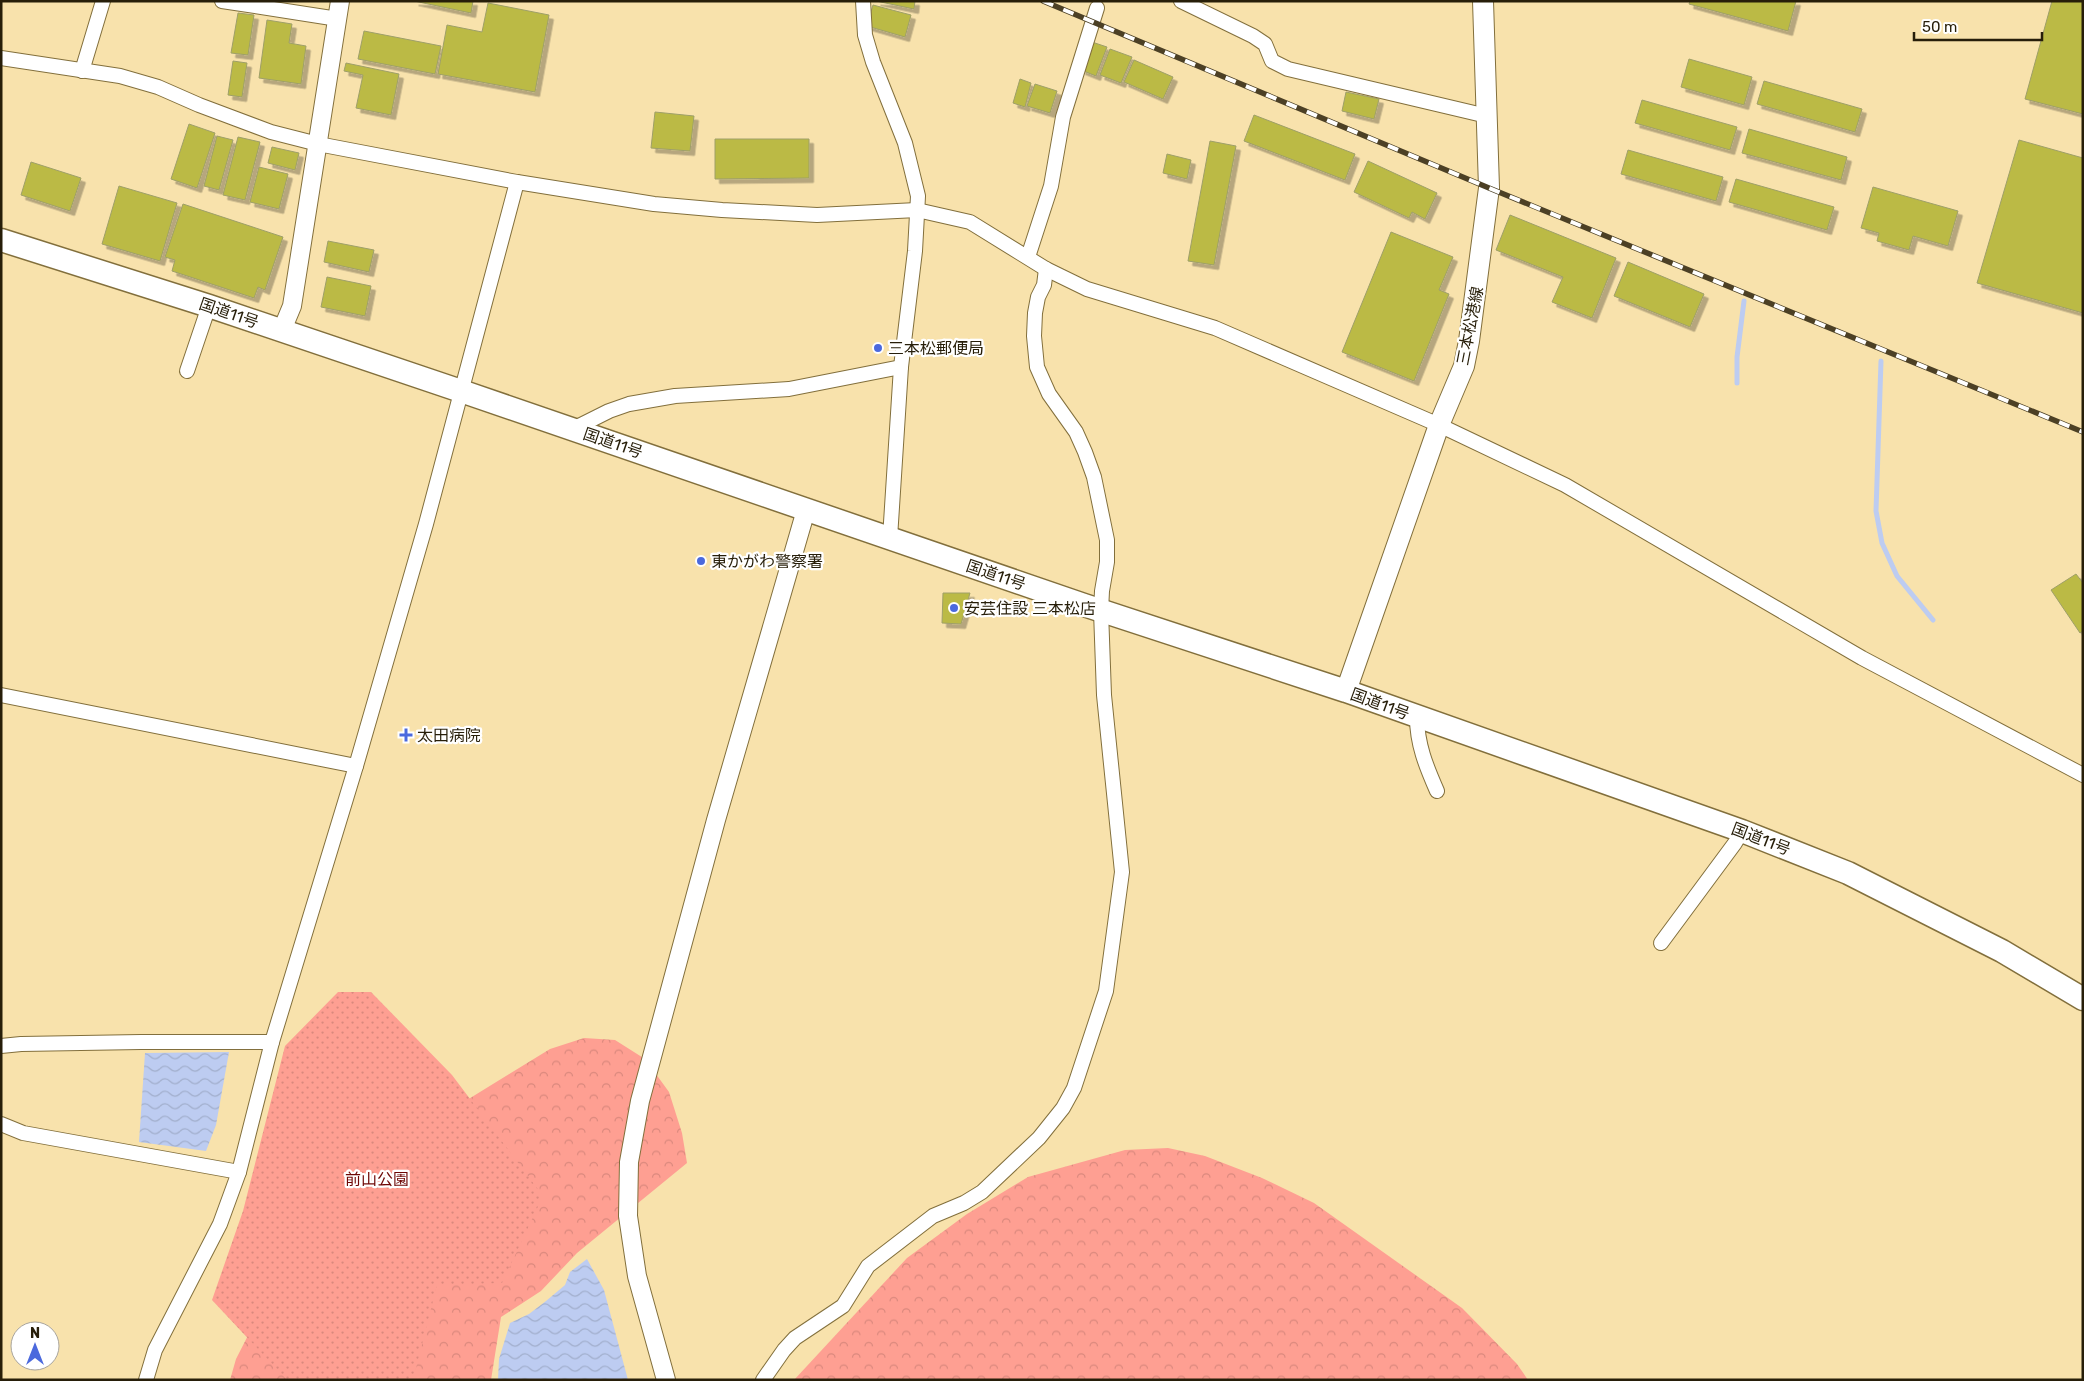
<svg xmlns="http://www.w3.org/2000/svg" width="2084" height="1381" font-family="Rubik,'Noto Sans JP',sans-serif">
<defs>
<pattern id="forest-crowns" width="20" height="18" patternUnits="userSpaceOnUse" patternTransform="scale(1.25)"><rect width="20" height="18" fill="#fe9f92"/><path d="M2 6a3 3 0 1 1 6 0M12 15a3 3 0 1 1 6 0" fill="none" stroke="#da887d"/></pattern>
<pattern id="park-dots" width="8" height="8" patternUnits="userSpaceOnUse" patternTransform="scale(1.25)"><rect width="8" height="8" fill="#fe9f92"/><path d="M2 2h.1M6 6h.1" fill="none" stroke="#da887d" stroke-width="1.8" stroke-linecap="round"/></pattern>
<pattern id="water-waves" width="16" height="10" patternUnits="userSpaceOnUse" patternTransform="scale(1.25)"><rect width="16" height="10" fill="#bdccf1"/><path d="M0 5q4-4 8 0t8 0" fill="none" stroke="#a2afcd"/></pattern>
<filter id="shadow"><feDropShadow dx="4.5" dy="4.5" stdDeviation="0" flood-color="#0004"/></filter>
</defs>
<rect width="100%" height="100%" fill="#f8e2ac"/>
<!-- forest -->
<g fill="url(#forest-crowns)">
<polygon points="584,1038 615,1040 645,1059 669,1092 682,1133 687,1163 577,1253 541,1291 501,1317 491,1380 230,1380 236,1359 264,1304 454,1108 550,1049"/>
<polygon points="1168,1148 1205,1156 1262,1178 1314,1203 1462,1308 1517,1364 1528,1380 794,1380 907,1258 967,1214 1028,1177 1125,1150"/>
</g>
<!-- park -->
<polygon fill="url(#park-dots)" points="338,992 371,992 452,1075 543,1196 502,1283 437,1285 413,1380 287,1380 212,1300 243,1211 285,1046"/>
<!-- water -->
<g fill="url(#water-waves)">
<polygon points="229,1052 216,1125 206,1151 139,1142 145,1053"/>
<polygon points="587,1259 604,1290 628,1380 498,1380 499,1359 510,1323 529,1314 546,1301 565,1285 570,1272"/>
</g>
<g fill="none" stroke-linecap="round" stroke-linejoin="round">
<!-- stream -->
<g stroke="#bdccf1" stroke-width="5">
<polyline points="1881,361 1876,511 1882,543 1897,576 1933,620"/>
<polyline points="1737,383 1737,357 1744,301"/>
</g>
</g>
<!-- building -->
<g fill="#bbba44" stroke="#9e9f69" filter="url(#shadow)">
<polygon points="414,1 473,1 471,13"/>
<polygon points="876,1 915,1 914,9"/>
<polygon points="1690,1 1796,1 1788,31 1689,4"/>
<polygon points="2052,1 2083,1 2083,114 2025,99"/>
<polygon points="488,3 549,15 535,92 438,74 447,25 482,32"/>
<polygon points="873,5 911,15 905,37 867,26"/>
<polygon points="238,13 254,15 248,55 231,53"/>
<polygon points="267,20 292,24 289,43 306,46 301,84 259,78"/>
<polygon points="364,31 441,46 435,74 358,59"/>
<polygon points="1092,42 1107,47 1096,76 1081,70"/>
<polygon points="1110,49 1132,57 1121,83 1100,75"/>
<polygon points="1689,59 1752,77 1744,105 1681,87"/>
<polygon points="1134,60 1173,77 1163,99 1124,82"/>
<polygon points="233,61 247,63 242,97 228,95"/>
<polygon points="346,63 399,74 391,115 356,108 363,75 344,71"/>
<polygon points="1020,79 1031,83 1025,107 1013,103"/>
<polygon points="1764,81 1862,109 1855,132 1757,104"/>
<polygon points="1035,84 1057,91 1050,113 1027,106"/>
<polygon points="1346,92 1379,99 1374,119 1342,111"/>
<polygon points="1642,100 1737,127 1730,150 1635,123"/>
<polygon points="655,112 694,116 690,151 651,148"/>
<polygon points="1254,115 1355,154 1345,180 1244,141"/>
<polygon points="189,124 215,133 197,188 171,179"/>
<polygon points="1749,129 1847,157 1841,180 1742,153"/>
<polygon points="217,136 233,140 219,190 204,186"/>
<polygon points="238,137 260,142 245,200 223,195"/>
<polygon points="715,139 809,139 809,178 715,179"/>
<polygon points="2019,140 2083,158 2083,313 1977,283"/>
<polygon points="1210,141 1236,146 1214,265 1188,261"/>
<polygon points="272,147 299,153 295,170 268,163"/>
<polygon points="1628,150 1723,177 1716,201 1621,174"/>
<polygon points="1167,154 1191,160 1187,179 1163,173"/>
<polygon points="1368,161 1437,193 1425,219 1412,212 1409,218 1354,192"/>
<polygon points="31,162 81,178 70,211 21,195"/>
<polygon points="259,167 288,174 279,209 250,202"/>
<polygon points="1736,179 1834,207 1827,230 1729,202"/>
<polygon points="119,186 177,203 160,261 102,244"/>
<polygon points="1873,187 1958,211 1948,246 1913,236 1909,250 1877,241 1879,233 1861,228"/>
<polygon points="183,204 283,237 265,290 258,287 254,298 172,271 175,260 165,257"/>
<polygon points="1510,215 1616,258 1592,318 1552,302 1563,277 1496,250"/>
<polygon points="1391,232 1453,257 1439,290 1449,294 1414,381 1342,352"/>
<polygon points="328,241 374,250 369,272 324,262"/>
<polygon points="1628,262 1704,294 1690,327 1614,296"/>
<polygon points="327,277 371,286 365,316 321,307"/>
<polygon points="2076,574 2083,583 2083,631 2080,633 2051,590"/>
<polygon points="943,593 970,593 961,624 942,623"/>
</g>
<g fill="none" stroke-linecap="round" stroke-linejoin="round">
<defs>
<g id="minor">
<polyline points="222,1 338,19"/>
<polyline points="863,1 865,35 873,62 905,143 918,196 915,251 901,367 890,538"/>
<polyline points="1181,1 1253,36 1265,44 1272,61 1288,69 1487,116"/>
<polyline points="1,58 120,76 158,87 199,105 271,132 318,144 517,182 654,204 722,210 817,215 917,210 970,222 1046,269 1087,289 1215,328 1439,425 1565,485 1862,658 2083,775"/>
<polyline points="82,71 103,1"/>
<polyline points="1028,257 1051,186 1063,117 1097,8"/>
<polyline points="187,371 209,306"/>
<polyline points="573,429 609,411 629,404 675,396 789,389 901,367"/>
<polyline points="1,695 356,766"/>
<path d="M 1417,717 C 1417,744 1426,766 1437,791"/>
<polyline points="1661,943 1735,843 1742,831"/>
<polyline points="1,1046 21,1044 141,1042 272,1042"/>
<polyline points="1,1124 23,1133 239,1172"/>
<polyline points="146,1380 155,1350 220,1224 239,1172 272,1042 356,766 426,524 517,182"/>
<polyline points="763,1380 784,1350 795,1338 843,1306 868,1266 933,1216 964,1203 982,1192 1039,1138 1063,1108 1074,1088 1106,991 1122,872 1104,695 1101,611 1102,591 1107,562 1107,540 1094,477 1085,452 1076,432 1049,394 1037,367 1034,336 1035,313 1038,297 1044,285 1046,269"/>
</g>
<g id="tertiary">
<polyline points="282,330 292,306 340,1"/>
<polyline points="666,1380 637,1276 628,1216 629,1162 640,1101 716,820 806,510"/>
</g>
<polyline id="secondary" points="1346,691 1439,425 1464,366 1469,341 1489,188 1483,1"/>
<polyline id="trunk" points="1,240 209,306 461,391 1084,605 1346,691 1742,831 1848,873 2002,951 2083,999"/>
</defs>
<!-- minor casing -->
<use href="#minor" stroke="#826f3c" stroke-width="16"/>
<!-- tertiary casing -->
<use href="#tertiary" stroke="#826f3c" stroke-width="20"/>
<!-- secondary casing -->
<use href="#secondary" stroke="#826f3c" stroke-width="22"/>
<!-- trunk casing -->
<use href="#trunk" stroke="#826f3c" stroke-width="25"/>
<!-- minor -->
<use href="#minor" stroke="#fff" stroke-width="14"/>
<!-- tertiary -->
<use href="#tertiary" stroke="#fff" stroke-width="18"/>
<!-- secondary -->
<use href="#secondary" stroke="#fff" stroke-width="20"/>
<!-- trunk -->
<use href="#trunk" stroke="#fff" stroke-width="22"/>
<defs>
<polyline id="rail" points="1043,1 1489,188 2083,432"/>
</defs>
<!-- rail casing -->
<use href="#rail" stroke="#4c4025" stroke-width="5.5"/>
<!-- rail -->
<use href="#rail" stroke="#fff" stroke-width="4" stroke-dasharray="11" stroke-linecap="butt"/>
</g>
<!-- markers -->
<g fill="#4b69dd" stroke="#fff" stroke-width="2">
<circle cx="878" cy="348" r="5"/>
<circle cx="701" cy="561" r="5"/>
<circle cx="954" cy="608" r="5"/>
<path d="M403.5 727.5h5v5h5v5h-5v5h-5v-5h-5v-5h5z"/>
</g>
<g text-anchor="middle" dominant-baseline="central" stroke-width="4.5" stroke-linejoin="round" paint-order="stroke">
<!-- street labels -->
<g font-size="16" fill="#271e09" stroke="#fff">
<text transform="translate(229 313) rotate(19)">国道11号</text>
<text transform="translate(1470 326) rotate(-79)">三本松港線</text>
<text transform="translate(613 443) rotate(19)">国道11号</text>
<text transform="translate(996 575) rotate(19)">国道11号</text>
<text transform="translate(1380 704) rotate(20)">国道11号</text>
<text transform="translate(1761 839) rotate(21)">国道11号</text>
</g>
<!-- poi labels -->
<g font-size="16" fill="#271e09" stroke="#fff" text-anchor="start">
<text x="888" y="348">三本松郵便局</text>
<text x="711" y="561">東かがわ警察署</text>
<text x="964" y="608">安芸住設 三本松店</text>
<text x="417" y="735">太田病院</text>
</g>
<!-- park labels -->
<g font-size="16" fill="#6e0705" stroke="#fff">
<text x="377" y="1179">前山公園</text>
</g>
</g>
<!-- border -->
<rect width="2084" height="1381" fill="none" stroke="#271e09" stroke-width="5"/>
<!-- north arrow -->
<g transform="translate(35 1346)"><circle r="24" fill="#ffffff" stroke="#a9a59d"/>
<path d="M0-4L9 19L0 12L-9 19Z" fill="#4b69dd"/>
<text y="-8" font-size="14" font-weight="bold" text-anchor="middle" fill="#271e09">N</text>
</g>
<!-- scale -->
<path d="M1914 32v8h128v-8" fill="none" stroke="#271e09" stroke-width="2.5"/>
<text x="1922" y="32" font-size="15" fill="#271e09" stroke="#ffffff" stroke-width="4" paint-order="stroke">50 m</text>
</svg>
